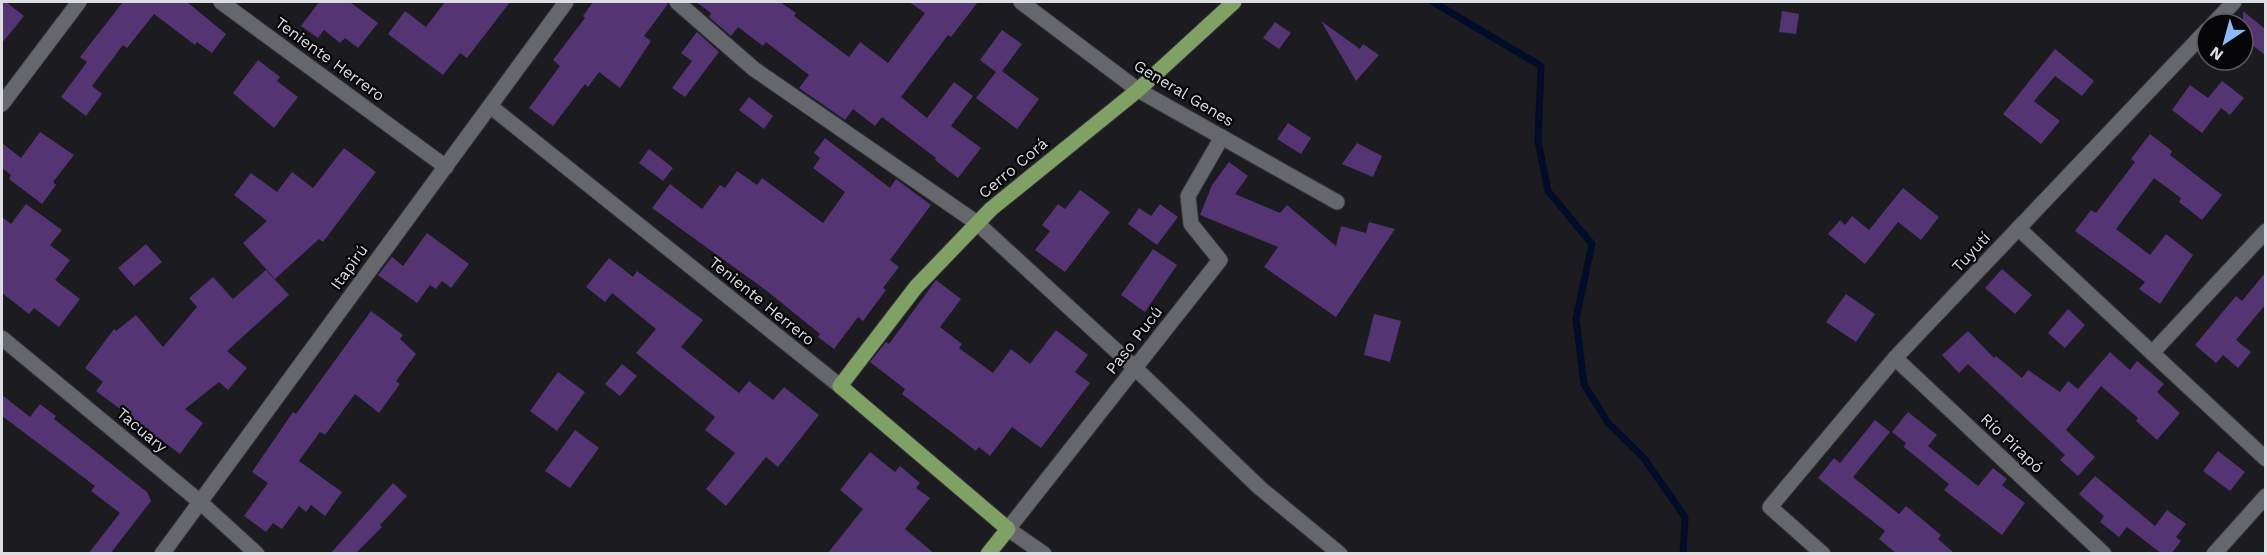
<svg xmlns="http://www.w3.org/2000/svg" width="2267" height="555" font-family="'Work Sans',sans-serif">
<rect width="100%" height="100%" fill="#1b1b20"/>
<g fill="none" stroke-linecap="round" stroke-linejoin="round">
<!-- stream -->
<polyline stroke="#000c28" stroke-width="7" points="1433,2 1541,66 1538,141 1548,191 1592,244 1576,319 1584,384 1608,423 1643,457 1685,517 1683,554"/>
</g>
<!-- building -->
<g fill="#543473">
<polygon points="2,2 6,2 24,16 2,43"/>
<polygon points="123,2 187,2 226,34 212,53 197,42 195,45 154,14 127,48 123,45 92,86 102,94 86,116 61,97 87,62 80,57"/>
<polygon points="319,2 350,2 378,23 358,48 345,38 340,43 324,30 318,38 301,26"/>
<polygon points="445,2 510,2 467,58 460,53 443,75 388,34 405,11 426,27"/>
<polygon points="593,2 667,2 668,4 644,36 651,41 620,88 599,72 588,87 585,84 553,126 529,108 560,66 553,60 585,18 583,16"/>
<polygon points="696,2 780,2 796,13 794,16 849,57 860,42 888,63 925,13 909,2 978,2 951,37 948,35 901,97 927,118 954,82 973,96 951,126 981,148 958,178 935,160 936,158 882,117 875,126 853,109 845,120 799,88 809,75 766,42 763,46 738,27 731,36 709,17 711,13"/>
<polygon points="1782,11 1799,14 1796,34 1779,32"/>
<polygon points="2243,11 2265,29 2265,55 2243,38"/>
<polygon points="1321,21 1360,49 1363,44 1379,55 1356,81"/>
<polygon points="1275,22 1291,33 1279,49 1263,38"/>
<polygon points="1002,30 1022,44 1002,71 1039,99 1017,129 976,98 996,72 980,60"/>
<polygon points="697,32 719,52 685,97 672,88 692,61 681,53"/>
<polygon points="2055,49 2094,81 2082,96 2055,76 2034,101 2060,121 2041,144 2003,114"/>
<polygon points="258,60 280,77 277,81 298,97 274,128 233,93"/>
<polygon points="2222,81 2244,98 2230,115 2221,108 2202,133 2172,110 2190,85 2208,98"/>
<polygon points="749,97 773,116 764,129 739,110"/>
<polygon points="1288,123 1311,138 1301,154 1277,139"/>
<polygon points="40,132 74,155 53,182 56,185 42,204 9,179 11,175 2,168 2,143 21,158"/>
<polygon points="2150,134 2172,151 2170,155 2222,195 2202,220 2179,202 2181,198 2154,178 2116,229 2150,255 2166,234 2193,255 2160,304 2139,289 2145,282 2075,231 2091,210 2096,213 2135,162 2131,159"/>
<polygon points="825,138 890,188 896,179 931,205 890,260 899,267 883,288 886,290 863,321 858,317 834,349 818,337 820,334 767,291 652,208 670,184 702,209 720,185 725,188 737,171 757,185 762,178 823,223 845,192 813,168 820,158 814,153"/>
<polygon points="1357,143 1382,156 1373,177 1342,164"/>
<polygon points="344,148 376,172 323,242 319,239 275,279 243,243 267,221 234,195 251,173 277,192 292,172 313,188"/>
<polygon points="649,149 673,168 663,181 639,163"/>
<polygon points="1229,162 1248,176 1235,194 1280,213 1287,205 1336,246 1341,226 1366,233 1369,222 1395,229 1336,317 1264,267 1278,247 1200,215 1212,185"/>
<polygon points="1903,188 1939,217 1921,240 1898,222 1865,264 1828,234 1840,220 1845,225 1852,216 1869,230"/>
<polygon points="1080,190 1110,212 1065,272 1035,250 1050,231 1042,225 1058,204 1065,209"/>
<polygon points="26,204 62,230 50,245 70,260 55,280 80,299 59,327 34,308 29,314 2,293 2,217 11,224"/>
<polygon points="1160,204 1178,217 1157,245 1128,224 1139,208 1151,216"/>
<polygon points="427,233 469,264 451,288 442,281 436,289 430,285 417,303 378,275 392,257 403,266"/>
<polygon points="146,244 162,262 134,286 118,268"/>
<polygon points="1153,249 1177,265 1145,312 1121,295"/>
<polygon points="609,258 633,277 637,271 703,320 681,347 739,393 749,381 773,400 784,387 819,415 778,467 766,457 726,506 706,489 735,453 705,430 715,417 636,353 656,329 612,293 605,302 586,287"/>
<polygon points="2002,269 2032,295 2015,314 1985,288"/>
<polygon points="266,270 289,295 227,351 247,368 228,390 219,382 185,409 203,423 180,454 96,391 103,382 85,368 114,329 116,331 136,315 163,347 197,307 189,298 213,277 233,299"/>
<polygon points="2265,273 2265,305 2236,340 2251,352 2238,368 2223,355 2216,363 2195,345 2236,296 2242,301"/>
<polygon points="936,280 961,299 940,327 962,344 959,348 993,373 1011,349 1030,364 1056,330 1088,355 1075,372 1090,383 1041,448 1012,427 990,456 979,447 976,451 902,394 905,389 870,362 886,342 889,344"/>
<polygon points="1846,294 1875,314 1856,342 1826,322"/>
<polygon points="2068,309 2085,325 2065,348 2048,333"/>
<polygon points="371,311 403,335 400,339 416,354 396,381 400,384 379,413 355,394 325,435 320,432 299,461 342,492 325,516 311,505 306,512 299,506 282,529 273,523 266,532 244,516 268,483 252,472 293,412 296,414"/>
<polygon points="1374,314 1401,321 1390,362 1364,355"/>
<polygon points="1968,331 1994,358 1996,356 2022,378 2028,370 2060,392 2068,381 2078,389 2110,352 2130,370 2137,361 2164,384 2157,392 2180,413 2157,440 2136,421 2138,418 2101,386 2066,430 2095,457 2078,476 2060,460 2065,455 1968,364 1959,373 1942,355"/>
<polygon points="622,364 637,376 620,396 605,384"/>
<polygon points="558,372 585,392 557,431 530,411"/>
<polygon points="2,395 30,417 40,404 56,416 54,419 147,492 151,501 110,554 88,554 120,513 91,491 95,486 2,416"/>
<polygon points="1908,412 1937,435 1928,446 1978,486 1993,468 2007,479 2002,485 2025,503 2002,535 1944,490 1949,484 1904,447 1906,443 1892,432"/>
<polygon points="1875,420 1890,432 1853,477 1899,514 1906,506 1941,535 1938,539 1955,554 1897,554 1879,539 1885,531 1818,478 1834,458 1840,463"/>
<polygon points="575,430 599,448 570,488 545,471"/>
<polygon points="2218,451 2245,472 2230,491 2203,471"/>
<polygon points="870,452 895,472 900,466 920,483 916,488 930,498 905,529 935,554 827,554 863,509 840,490"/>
<polygon points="2095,476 2155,526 2167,510 2186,524 2176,537 2181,541 2171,554 2162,554 2127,527 2119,537 2100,522 2104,516 2079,494"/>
<polygon points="393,483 407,496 380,525 382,527 355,554 330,554"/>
</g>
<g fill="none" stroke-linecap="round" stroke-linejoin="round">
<defs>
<g id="minor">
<polyline points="221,2 446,167"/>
<polyline points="677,2 754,69 977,223 1135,368 1260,488 1340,554"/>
<polyline points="1021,2 1138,90 1337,202"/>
<polyline points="2213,24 2234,2"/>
<polyline points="2,104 79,2"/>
<polyline points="490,106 840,386"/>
<polyline points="2018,228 2266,459"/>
<polyline points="2,338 199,501 257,554"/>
<polyline points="2152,353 2266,231"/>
<polyline points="1895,358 2104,554"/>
<polyline points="162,554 566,2"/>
<polyline points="1044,554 1008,529 1220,260 1191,224 1188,196 1222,137"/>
<polyline points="1823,554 1770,507 1895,358 2207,30"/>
<polyline points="2214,554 2266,496"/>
</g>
<polyline id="major" points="988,554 1008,529 840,386 916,287 991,209 1138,90 1234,2"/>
</defs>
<!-- minor casing -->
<use href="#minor" stroke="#353539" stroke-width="17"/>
<!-- major casing -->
<use href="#major" stroke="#353539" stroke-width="17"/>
<!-- minor -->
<use href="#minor" stroke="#66676d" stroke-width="15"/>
<!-- major -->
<use href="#major" stroke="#80a165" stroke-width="15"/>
</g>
<g text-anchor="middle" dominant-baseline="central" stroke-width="4.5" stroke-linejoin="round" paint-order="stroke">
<!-- street labels -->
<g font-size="16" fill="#dcdde0" stroke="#060608">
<text transform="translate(330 59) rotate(36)">Teniente Herrero</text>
<text transform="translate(1184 93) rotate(31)">General Genes</text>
<text transform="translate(1013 168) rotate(-40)">Cerro Corá</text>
<text transform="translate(1971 252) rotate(-47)">Tuyutí</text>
<text transform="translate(349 267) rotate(-54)">Itapirú</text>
<text transform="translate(762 301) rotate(39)">Teniente Herrero</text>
<text transform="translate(1134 340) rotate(-52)">Paso Pucú</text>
<text transform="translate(142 430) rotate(40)">Tacuary</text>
<text transform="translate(2012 443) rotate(43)">Río Pirapó</text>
</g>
</g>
<!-- border -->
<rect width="2267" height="555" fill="none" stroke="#dcdde0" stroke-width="6"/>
<!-- north arrow -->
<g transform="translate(2225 42) rotate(216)"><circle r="28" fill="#060608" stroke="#5c5c5e" stroke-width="1.5"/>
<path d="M0-4.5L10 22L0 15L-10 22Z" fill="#8abafc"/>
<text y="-9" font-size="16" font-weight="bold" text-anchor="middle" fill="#dcdde0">N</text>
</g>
</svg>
